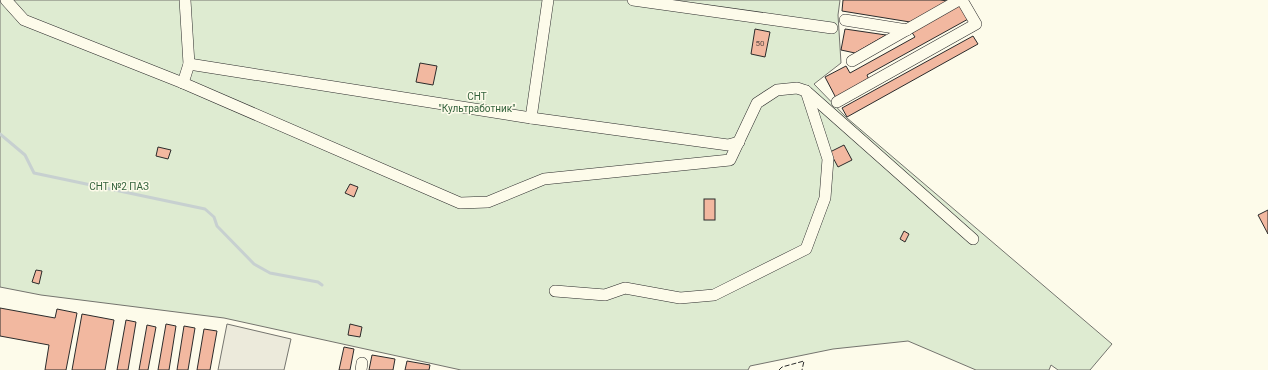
<svg xmlns="http://www.w3.org/2000/svg" width="1268" height="370" font-family="Roboto,sans-serif">
<rect width="100%" height="100%" fill="#fdfbea"/>
<!-- green -->
<polygon fill="#deebd1" stroke="#74746e" points="0,0 840,0 838,15 841,63 814,84 847,118 1112,344 1090,370 1058,370 1051,365 1049,370 976,370 908,341 833,349 750,366 748,370 461,370 224,318 41,295 0,287"/>
<!-- parking -->
<polygon fill="#eceadb" stroke="#74746e" points="227,324 291,339 284,370 218,370"/>
<g fill="none" stroke-linecap="round" stroke-linejoin="round">
<!-- stream -->
<polyline stroke="#c7d0d0" stroke-width="3" points="0,134 25,155 34,173 205,209 214,217 217,226 254,264 270,273 318,282 322,285"/>
</g>
<!-- building -->
<g fill="#f2b8a0" stroke="#2b2b2b">
<polygon points="843,0 940,0 948,1 910,22 842,11"/>
<polygon points="962,3 970,18 867,75 869,80 836,98 825,77 846,66 850,73 915,37 911,31"/>
<polygon points="755,29 770,32 765,57 751,54"/>
<polygon points="845,29 886,35 855,53 841,50"/>
<polygon points="973,36 978,44 847,117 842,108"/>
<polygon points="420,63 437,66 433,85 416,82"/>
<polygon points="844,145 852,160 838,167 830,152"/>
<polygon points="158,147 171,150 168,159 156,156"/>
<polygon points="350,184 358,187 354,197 345,193"/>
<rect x="704" y="199" width="11" height="21"/>
<polygon points="1268,210 1268,234 1258,215"/>
<polygon points="904,231 909,234 905,242 900,239"/>
<polygon points="36,270 42,271 39,284 32,282"/>
<polygon points="0,308 55,318 57,309 77,313 66,370 45,370 49,345 0,336"/>
<polygon points="82,314 114,320 105,370 72,370"/>
<polygon points="126,320 136,322 128,370 117,370"/>
<polygon points="166,324 176,326 169,370 158,370"/>
<polygon points="350,324 362,327 360,337 348,335"/>
<polygon points="147,325 156,327 148,370 139,370"/>
<polygon points="184,326 195,328 188,370 177,370"/>
<polygon points="204,329 217,331 210,370 197,370"/>
<polygon points="344,347 354,349 350,370 339,370"/>
<polygon points="372,355 395,359 393,370 369,370"/>
<polygon points="407,361 430,365 429,370 405,370"/>
</g>
<g fill="none" stroke-linecap="round" stroke-linejoin="round">
<defs>
<g id="minor">
<polyline points="6,0 24,20 183,83"/>
<polyline points="185,0 189,64 183,83 460,203 488,202 544,179 730,160 757,103 777,90 797,88 806,91 973,239"/>
<polyline points="633,0 832,28"/>
<polyline points="845,20 907,30"/>
<polyline points="852,61 959,0"/>
<polyline points="189,64 531,118 728,145 739,142"/>
<polyline points="837,102 976,24 962,0"/>
<polyline points="531,118 548,0"/>
<polyline points="555,291 605,295 625,288 680,298 714,295 806,249 825,198 828,159 806,91"/>
<polyline points="361,370 362,363"/>
</g>
</defs>
<!-- minor casing -->
<use href="#minor" stroke="#2b2b2b" stroke-width="12"/>
<!-- minor -->
<use href="#minor" stroke="#fdfbea" stroke-width="11"/>
<!-- fence -->
<polyline stroke="#2b2b2b" stroke-width="1" stroke-dasharray="5 2" stroke-linecap="butt" points="779,370 782,367 804,361 802,370"/>
</g>
<g text-anchor="middle" dominant-baseline="central" stroke-width="3" stroke-linejoin="round" paint-order="stroke">
<!-- number labels -->
<g font-size="8" fill="#5d4e48">
<text x="760" y="43">50</text>
</g>
<!-- park labels -->
<g font-size="10" fill="#34623c" stroke="#fdfbea">
<text x="477" y="96">СНТ<tspan x="477" dy="12">"Культработник"</tspan></text>
<text x="119" y="186">СНТ №2 ПАЗ</text>
</g>
</g>
</svg>
